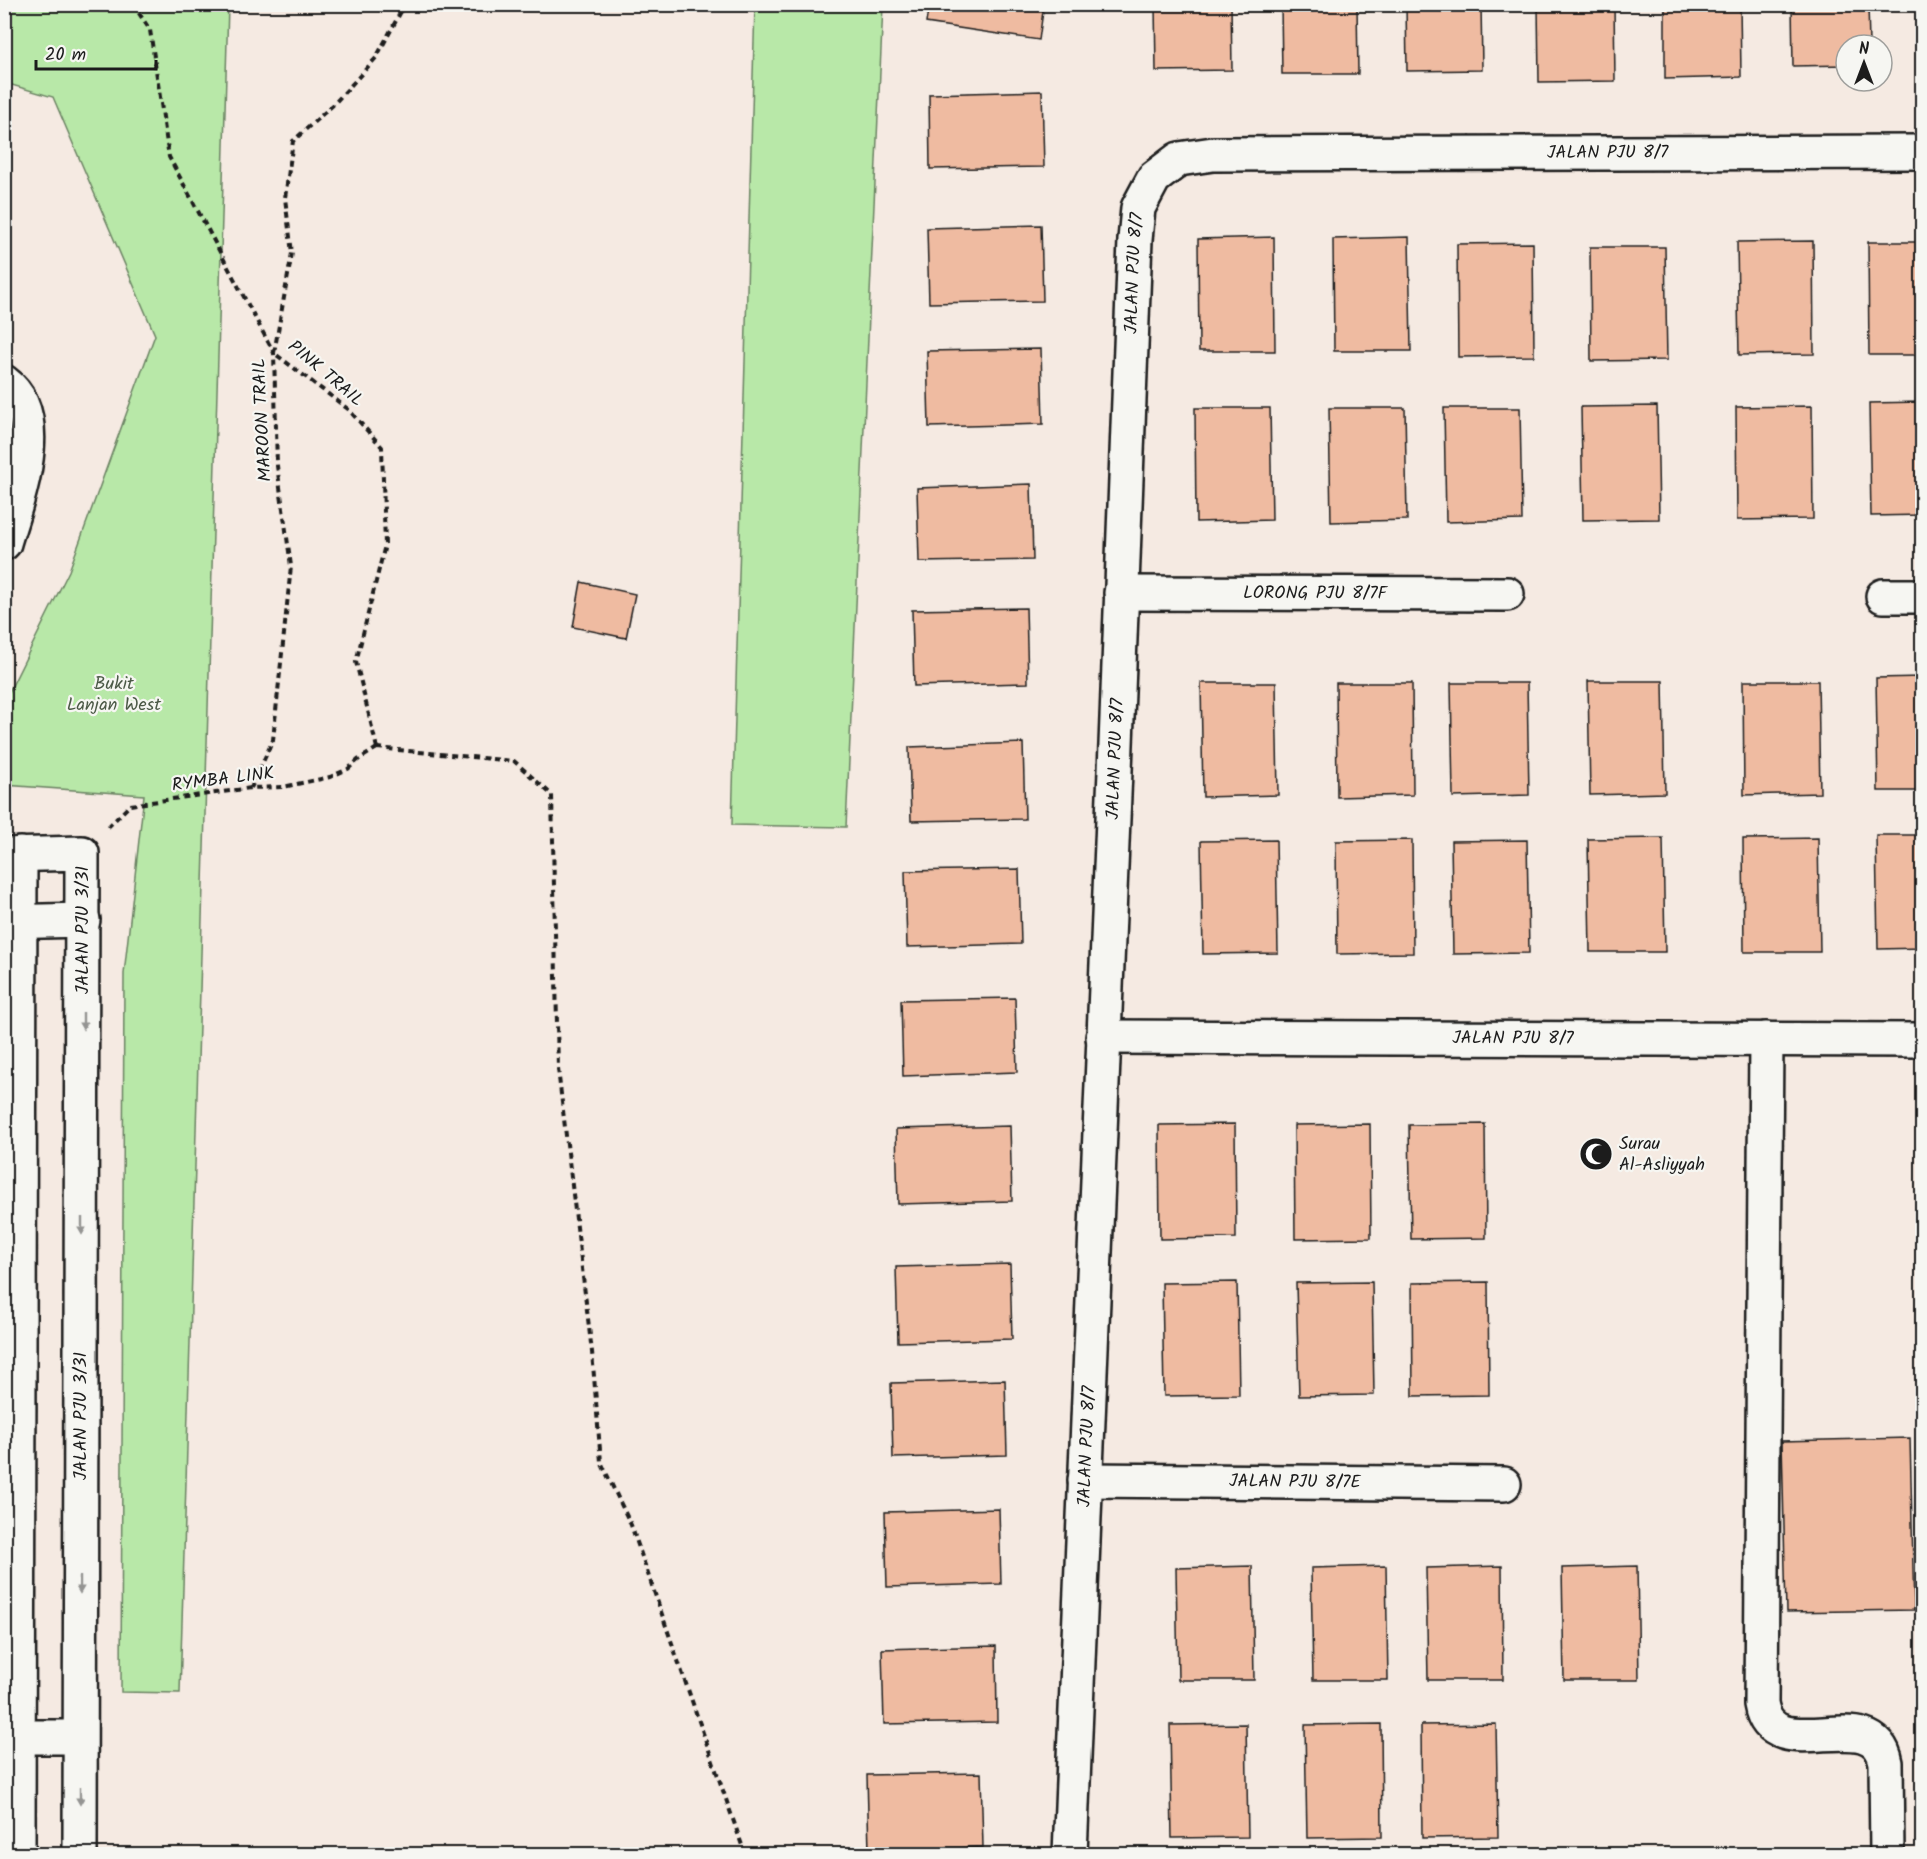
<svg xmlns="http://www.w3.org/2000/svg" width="1927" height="1859" font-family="Kalam,sans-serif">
<rect width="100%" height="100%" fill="#f5eae2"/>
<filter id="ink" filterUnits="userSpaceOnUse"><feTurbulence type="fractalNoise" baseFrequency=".0167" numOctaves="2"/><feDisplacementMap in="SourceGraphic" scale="12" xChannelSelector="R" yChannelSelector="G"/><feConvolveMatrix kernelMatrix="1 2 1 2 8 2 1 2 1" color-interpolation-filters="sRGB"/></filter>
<g filter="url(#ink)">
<!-- green -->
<g fill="#b8e8a8" stroke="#6a8262" stroke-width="1.5">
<polygon points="5,4 228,5 180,1693 121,1692 124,974 144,795 4,785 5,700 69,571 155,335 53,97 5,83"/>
<polygon points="755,5 883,5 846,827 732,825"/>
</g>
<!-- building -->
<g fill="#efbba1" stroke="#1c1c1c" stroke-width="1.5">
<polygon points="929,4 1044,4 1039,40 926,23"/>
<polygon points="1155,4 1231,4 1232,70 1156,71"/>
<polygon points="1281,4 1357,4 1358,74 1282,74"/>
<polygon points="1406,4 1481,4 1482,70 1407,71"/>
<polygon points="1538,4 1614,4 1615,81 1539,82"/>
<polygon points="1665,4 1740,4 1741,77 1665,79"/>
<polygon points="1792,4 1868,4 1869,45 1846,45 1846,65 1793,66"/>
<polygon points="1042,91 1044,167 930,169 929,94"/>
<polygon points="1041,225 1043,301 929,303 927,228"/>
<polygon points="1274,237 1275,351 1199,351 1198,239"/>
<polygon points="1409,237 1411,351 1334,351 1333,239"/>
<polygon points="1813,241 1814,354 1739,355 1737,242"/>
<polygon points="1868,242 1922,242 1922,355 1869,355"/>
<polygon points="1533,243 1534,356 1458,357 1457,244"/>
<polygon points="1590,247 1665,247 1667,360 1591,361"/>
<polygon points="1041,349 1043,424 929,427 927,351"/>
<polygon points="1922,402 1922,515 1871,516 1869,403"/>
<polygon points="1657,406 1659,519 1583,520 1581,407"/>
<polygon points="1812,406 1813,519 1737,520 1736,407"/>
<polygon points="1195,408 1270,408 1272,520 1196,522"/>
<polygon points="1329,408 1405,408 1407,520 1331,522"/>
<polygon points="1444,408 1520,408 1522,520 1446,522"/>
<polygon points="1031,484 1033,560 919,562 917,488"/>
<polygon points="581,582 635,594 626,638 573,627"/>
<polygon points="1026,608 1028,683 914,686 912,610"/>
<polygon points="1922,677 1922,791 1878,791 1876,678"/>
<polygon points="1588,681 1663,681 1665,793 1590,795"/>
<polygon points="1743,681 1818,681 1820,793 1744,795"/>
<polygon points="1201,683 1276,683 1278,795 1203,797"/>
<polygon points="1336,683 1412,683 1413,795 1337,797"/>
<polygon points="1451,683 1527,683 1529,795 1453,797"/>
<polygon points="1023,743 1025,819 911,821 909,747"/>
<polygon points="1876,835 1922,835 1922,948 1878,949"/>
<polygon points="1663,838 1665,952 1590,952 1588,839"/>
<polygon points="1818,838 1820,952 1744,952 1743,839"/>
<polygon points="1276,840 1278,953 1203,954 1201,841"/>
<polygon points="1412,840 1413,953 1337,954 1336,841"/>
<polygon points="1527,840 1529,953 1453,954 1451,841"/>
<polygon points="1019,869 1021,944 907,947 905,871"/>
<polygon points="1015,998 1017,1072 903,1076 901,1000"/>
<polygon points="1235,1124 1236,1238 1160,1239 1159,1125"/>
<polygon points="1370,1124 1371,1238 1295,1239 1294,1125"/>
<polygon points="1485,1124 1486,1238 1411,1239 1409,1125"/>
<polygon points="1010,1126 1012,1201 898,1204 896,1129"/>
<polygon points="1010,1264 1012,1339 898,1342 896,1267"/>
<polygon points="1237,1282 1239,1395 1164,1396 1162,1283"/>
<polygon points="1372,1282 1374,1395 1299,1396 1296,1283"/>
<polygon points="1488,1282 1489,1395 1413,1396 1412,1283"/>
<polygon points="1005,1380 1007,1455 893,1458 891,1383"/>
<polygon points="1910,1438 1914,1610 1786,1612 1782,1441"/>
<polygon points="999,1509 1001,1584 887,1587 885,1512"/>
<polygon points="1252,1566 1254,1680 1178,1680 1176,1568"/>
<polygon points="1386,1566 1388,1680 1313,1680 1311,1568"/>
<polygon points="1502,1566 1503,1680 1428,1680 1426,1568"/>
<polygon points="1637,1566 1639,1680 1564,1680 1562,1568"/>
<polygon points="996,1646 997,1722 884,1724 882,1649"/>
<polygon points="1246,1724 1248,1837 1172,1838 1170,1725"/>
<polygon points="1381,1724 1382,1837 1307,1838 1305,1725"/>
<polygon points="1496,1724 1498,1837 1422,1838 1421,1725"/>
<polygon points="981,1773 983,1847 869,1851 867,1775"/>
</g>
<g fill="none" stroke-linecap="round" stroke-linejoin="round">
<defs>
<g id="minor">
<path d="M 4,382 C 50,416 17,499 4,543"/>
<path id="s1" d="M 1121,593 L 1507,594"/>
<polyline points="1883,596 1922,596"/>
<polyline points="4,855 82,853 80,1854"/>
<polyline points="4,922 83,920"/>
<path id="s2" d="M 1103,1037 L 1922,1040"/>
<path d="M 1766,1039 L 1761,1704 C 1772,1771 1874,1697 1886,1763 L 1887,1854"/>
<path id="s3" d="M 1085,1480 L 1504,1484"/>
<polyline points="4,1737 79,1737"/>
<polyline points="18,1854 20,854"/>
<path id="s4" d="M 1070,1854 L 1115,771 L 1135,240 L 1138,208 L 1154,178 L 1179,159 L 1213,154 L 1922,152"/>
</g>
</defs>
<!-- minor casing -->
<use href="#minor" stroke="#1c1c1c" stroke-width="38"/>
<!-- path -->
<g stroke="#1c1c1c" stroke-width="4" stroke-dasharray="6 4.5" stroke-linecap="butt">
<polyline points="133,4 150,30 169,157 274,353 277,466 291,566 273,740 251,788"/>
<polyline points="377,748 514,761 552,795 558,1069 592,1352 601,1462 631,1525 745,1854"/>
<polyline points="377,748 356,662 385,545 382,447 348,409 274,353 292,253 285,198 293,141 333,105 376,58 405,4"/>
<polyline points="108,827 130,805 251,788 283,787 330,777 348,769 358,760 377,748"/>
</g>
<!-- minor -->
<use href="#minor" stroke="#f6f6f2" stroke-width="33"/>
</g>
<!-- one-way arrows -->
<defs><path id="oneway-solid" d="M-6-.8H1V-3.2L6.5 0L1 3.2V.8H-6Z" transform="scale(1.5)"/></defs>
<g fill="#949492">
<use href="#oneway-solid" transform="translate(83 1021) rotate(90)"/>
<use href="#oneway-solid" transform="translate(82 1226) rotate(90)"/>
<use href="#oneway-solid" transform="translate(80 1585) rotate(90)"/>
<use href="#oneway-solid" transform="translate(80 1796) rotate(90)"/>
</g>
</g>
<!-- icons -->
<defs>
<symbol id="mosque-disc" viewBox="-11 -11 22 22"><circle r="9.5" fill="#1c1c1c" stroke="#f6f6f2"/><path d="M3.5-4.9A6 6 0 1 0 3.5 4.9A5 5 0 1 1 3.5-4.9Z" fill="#fff"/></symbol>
</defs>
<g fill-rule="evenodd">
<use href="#mosque-disc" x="1577" y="1135" width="38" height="38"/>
</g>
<g text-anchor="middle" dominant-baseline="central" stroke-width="4.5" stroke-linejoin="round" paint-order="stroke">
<!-- street labels -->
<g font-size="18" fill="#1c1c1c" stroke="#f6f6f2">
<text stroke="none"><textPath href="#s4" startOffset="2142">JALAN PJU 8/7</textPath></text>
<text stroke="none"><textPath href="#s4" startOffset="1582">JALAN PJU 8/7</textPath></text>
<text transform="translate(325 374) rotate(40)">PINK TRAIL</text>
<text transform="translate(263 420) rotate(-93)">MAROON TRAIL</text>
<text stroke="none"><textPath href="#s1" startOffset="194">LORONG PJU 8/7F</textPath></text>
<text stroke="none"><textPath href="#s4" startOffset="1096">JALAN PJU 8/7</textPath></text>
<text transform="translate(223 780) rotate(-7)">RYMBA LINK</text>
<text transform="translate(83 930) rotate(-90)">JALAN PJU 3/31</text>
<text stroke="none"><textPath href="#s2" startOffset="410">JALAN PJU 8/7</textPath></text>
<text transform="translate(81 1416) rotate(-90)">JALAN PJU 3/31</text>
<text stroke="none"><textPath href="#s4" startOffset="408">JALAN PJU 8/7</textPath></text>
<text stroke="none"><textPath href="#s3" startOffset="210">JALAN PJU 8/7E</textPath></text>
</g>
<!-- park labels -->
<g font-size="18" fill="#4b5946" stroke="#f6f6f2">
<text x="114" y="684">Bukit<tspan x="114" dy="21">Lanjan West</tspan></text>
</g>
<!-- poi labels -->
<g font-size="18" fill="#1c1c1c" stroke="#f6f6f2" text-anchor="start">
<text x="1619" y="1144">Surau<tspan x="1619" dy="21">Al-Asliyyah</tspan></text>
</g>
</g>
<!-- margin -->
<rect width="1927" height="1859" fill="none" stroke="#f6f6f2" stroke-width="24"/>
<rect x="12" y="12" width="1903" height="1835" fill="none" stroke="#1c1c1c" stroke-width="2" filter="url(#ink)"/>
<!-- north arrow -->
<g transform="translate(1864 63)"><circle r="28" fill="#f6f6f2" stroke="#9f9f9c" stroke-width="1.5"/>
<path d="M0-4.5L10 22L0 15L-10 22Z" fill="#1c1c1c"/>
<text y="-9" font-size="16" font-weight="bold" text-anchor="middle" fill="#1c1c1c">N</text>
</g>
<!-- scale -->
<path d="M36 60v9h120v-9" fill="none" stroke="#1c1c1c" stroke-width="3"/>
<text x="45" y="60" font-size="18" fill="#1c1c1c" stroke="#f6f6f2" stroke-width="4.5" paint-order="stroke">20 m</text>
</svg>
